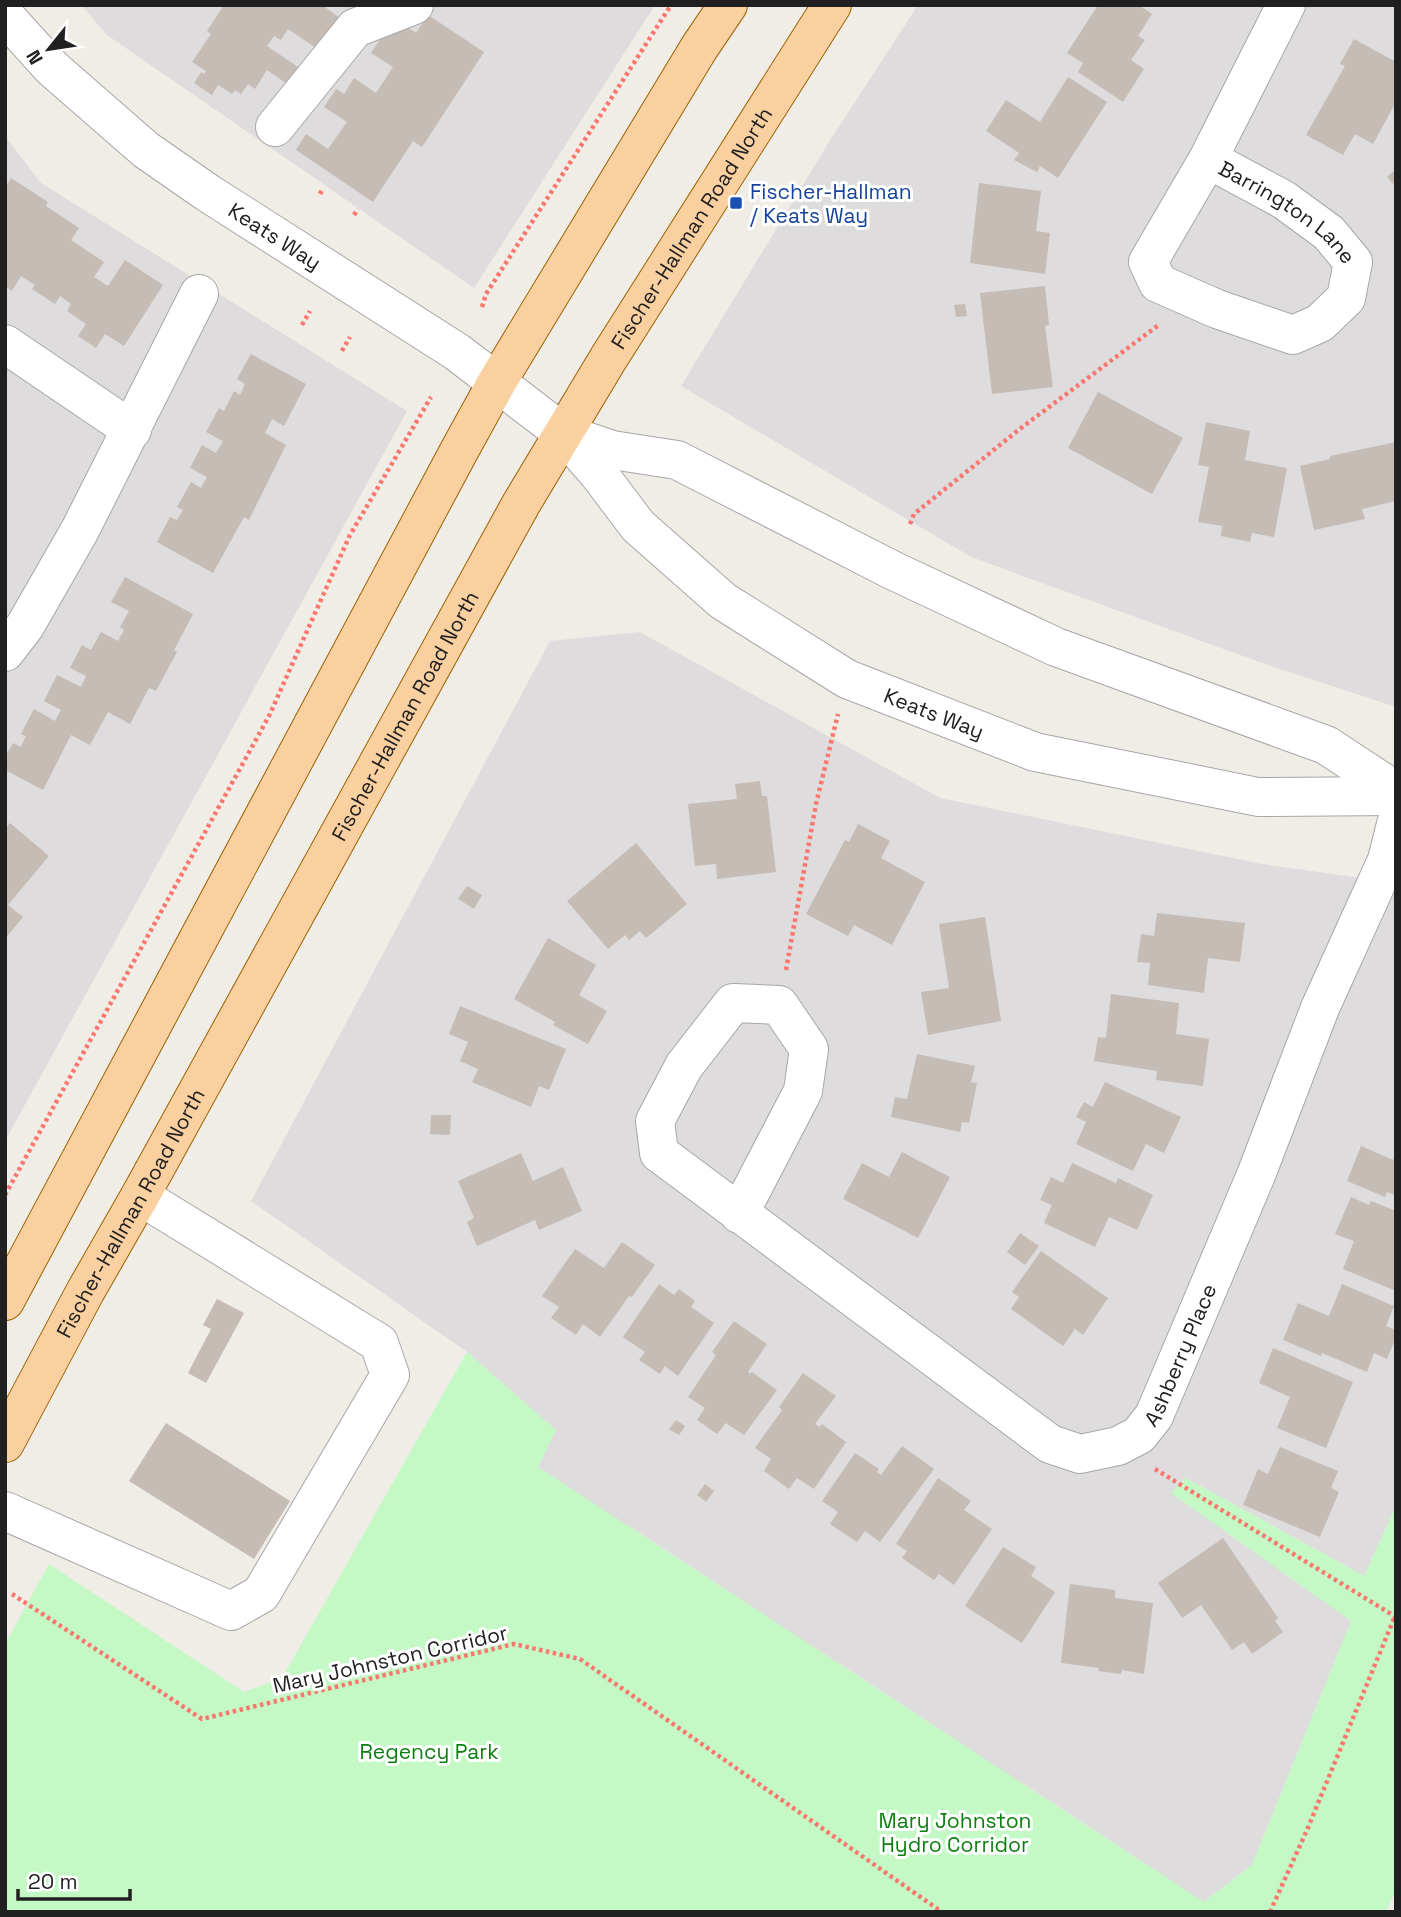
<svg xmlns="http://www.w3.org/2000/svg" width="1401" height="1917" font-family="'Space Grotesk',sans-serif">
<rect width="100%" height="100%" fill="#f0ece6"/>
<!-- residential -->
<g fill="#dedcdd">
<polygon points="81,5 655,5 474,288 107,35"/>
<polygon points="918,5 1396,5 1396,707 1265,664 971,557 681,386 829,142"/>
<polygon points="5,136 41,183 407,411 5,1141"/>
<polygon points="640,632 940,798 1262,864 1396,883 1396,1506 1364,1576 1186,1478 1351,1621 1252,1865 1204,1902 538,1467 555,1430 467,1352 251,1201 550,641"/>
</g>
<!-- park -->
<polygon fill="#c4f9c6" points="467,1352 556,1430 538,1467 1204,1902 1252,1865 1351,1621 1171,1493 1186,1478 1364,1576 1396,1506 1396,1890 1386,1912 5,1912 5,1644 49,1564 244,1692 282,1678"/>
<!-- building -->
<g fill="#c5bcb5">
<polygon points="224,5 322,5 340,18 319,50 288,29 281,40 274,36 267,46 298,67 287,84 267,70 255,89 248,84 241,94 235,90 232,94 218,85 212,95 194,83 201,72 204,74 206,71 192,62 211,34 207,31"/>
<polygon points="1098,5 1139,5 1152,14 1138,36 1145,40 1131,60 1144,69 1123,102 1078,72 1083,63 1067,53"/>
<polygon points="428,15 484,52 422,147 413,141 373,202 296,150 306,134 328,149 347,122 324,107 336,89 344,94 354,78 376,93 393,67 371,53 394,18 416,33"/>
<polygon points="1354,39 1396,62 1396,102 1373,144 1355,134 1343,155 1306,135 1345,66 1340,64"/>
<polygon points="1068,77 1107,102 1058,178 1040,166 1037,172 1014,160 1019,153 986,131 1006,100 1040,122"/>
<polygon points="1396,169 1396,187 1387,177"/>
<polygon points="11,178 48,202 46,206 79,228 71,240 104,262 94,277 108,286 125,260 163,285 124,346 105,334 96,348 78,336 86,324 67,311 71,304 60,296 55,304 32,289 35,285 21,276 12,291 5,286 5,182 7,184"/>
<polygon points="979,183 1041,191 1036,231 1050,233 1045,274 970,263"/>
<polygon points="1045,286 1049,325 1045,326 1053,387 992,394 980,293"/>
<polygon points="965,304 967,316 956,317 954,305"/>
<polygon points="251,354 306,384 284,426 272,419 265,433 286,445 249,520 244,517 213,573 157,542 170,517 177,520 183,510 177,507 191,482 201,488 207,477 190,468 202,445 216,453 223,441 206,432 219,408 224,411 234,391 240,395 245,384 237,379"/>
<polygon points="1098,392 1183,438 1152,494 1068,448"/>
<polygon points="1206,422 1250,431 1245,460 1287,468 1274,537 1252,533 1250,542 1221,536 1222,526 1198,522 1209,467 1198,465"/>
<polygon points="1396,442 1396,501 1362,509 1365,519 1314,530 1300,466 1330,459 1330,456"/>
<polygon points="125,577 193,614 174,650 177,652 156,691 149,688 130,724 108,712 90,745 71,735 43,790 5,770 5,757 13,743 21,747 26,736 21,734 34,709 55,721 61,710 44,701 57,675 81,687 86,676 70,668 82,645 91,650 101,632 118,641 124,630 120,627 129,611 111,602"/>
<polygon points="760,781 762,796 767,796 776,872 717,879 716,864 695,866 688,804 737,799 735,784"/>
<polygon points="10,823 49,856 8,905 23,917 5,939 5,829"/>
<polygon points="858,824 890,841 881,858 925,882 892,945 854,925 848,936 806,914 845,840 849,842"/>
<polygon points="636,843 687,904 646,938 640,931 629,940 625,935 608,949 567,901"/>
<polygon points="467,886 482,895 474,909 458,899"/>
<polygon points="1157,913 1245,923 1240,962 1208,958 1204,993 1148,985 1150,963 1137,962 1141,934 1154,936"/>
<polygon points="985,917 1001,1021 928,1035 921,992 949,988 939,924"/>
<polygon points="548,938 596,965 579,995 607,1011 588,1044 553,1025 555,1022 514,999"/>
<polygon points="1111,994 1179,1003 1176,1034 1209,1039 1203,1086 1156,1080 1157,1071 1094,1061 1098,1037 1106,1038"/>
<polygon points="460,1006 566,1049 549,1090 539,1086 531,1107 472,1082 478,1069 460,1061 468,1042 449,1034"/>
<polygon points="917,1054 975,1066 971,1082 977,1083 969,1123 962,1122 960,1132 891,1117 895,1097 907,1099"/>
<polygon points="1105,1082 1181,1117 1164,1153 1146,1144 1133,1171 1076,1144 1086,1122 1076,1117 1084,1102 1093,1107"/>
<polygon points="431,1115 451,1115 450,1135 430,1134"/>
<polygon points="1361,1146 1393,1160 1396,1154 1396,1196 1387,1192 1385,1197 1347,1181"/>
<polygon points="902,1152 950,1177 918,1238 843,1199 862,1163 889,1177"/>
<polygon points="521,1153 533,1181 563,1167 582,1211 539,1230 535,1220 477,1246 467,1222 474,1218 458,1181"/>
<polygon points="1072,1163 1116,1183 1118,1178 1153,1195 1137,1230 1109,1217 1095,1247 1044,1223 1052,1205 1040,1200 1051,1177 1063,1183"/>
<polygon points="1351,1197 1369,1205 1371,1201 1396,1211 1396,1291 1343,1269 1354,1241 1335,1234"/>
<polygon points="1020,1233 1039,1246 1025,1265 1007,1252"/>
<polygon points="622,1242 655,1265 632,1297 629,1296 600,1337 583,1324 576,1335 551,1318 559,1307 542,1296 575,1249 604,1268"/>
<polygon points="1041,1251 1108,1298 1083,1335 1075,1329 1063,1346 1011,1309 1019,1297 1012,1292"/>
<polygon points="659,1284 674,1295 679,1289 695,1301 691,1307 714,1323 678,1376 665,1366 660,1374 639,1360 645,1352 623,1337"/>
<polygon points="1342,1284 1394,1306 1386,1326 1396,1330 1396,1337 1387,1359 1374,1353 1367,1372 1322,1353 1321,1356 1283,1340 1298,1303 1329,1316"/>
<polygon points="217,1299 244,1313 206,1383 188,1373 211,1329 203,1325"/>
<polygon points="734,1321 767,1344 748,1372 750,1374 752,1372 777,1390 744,1435 726,1423 717,1434 697,1420 705,1408 688,1397 716,1355 712,1352"/>
<polygon points="1273,1348 1353,1382 1326,1448 1277,1428 1290,1397 1259,1383"/>
<polygon points="803,1373 836,1396 815,1424 820,1427 822,1424 846,1442 814,1489 797,1478 789,1489 764,1471 771,1459 755,1448 782,1410 779,1407"/>
<polygon points="676,1420 685,1426 679,1435 669,1429"/>
<polygon points="166,1423 290,1501 254,1559 129,1481"/>
<polygon points="902,1446 934,1469 880,1542 865,1531 857,1542 830,1524 838,1512 822,1501 855,1453 879,1469 877,1472 881,1475"/>
<polygon points="1280,1447 1338,1471 1331,1488 1339,1492 1320,1537 1243,1505 1258,1469 1268,1474"/>
<polygon points="938,1478 971,1501 964,1510 992,1529 954,1585 939,1574 934,1580 902,1558 907,1551 896,1544"/>
<polygon points="705,1484 714,1491 706,1502 697,1495"/>
<polygon points="1223,1538 1278,1618 1275,1621 1283,1632 1252,1654 1244,1642 1232,1650 1201,1605 1182,1618 1158,1583"/>
<polygon points="1003,1547 1036,1567 1031,1576 1055,1592 1022,1643 965,1606"/>
<polygon points="1070,1584 1115,1590 1115,1598 1153,1603 1144,1674 1122,1670 1121,1674 1098,1671 1099,1668 1061,1663"/>
</g>
<g fill="none" stroke-linecap="round" stroke-linejoin="round">
<defs>
<g id="minor">
<path id="s1" d="M 5,16 L 52,68 L 146,150 L 208,193 L 457,352 L 563,433 L 598,473 L 638,526 L 723,601 L 847,679 L 1035,752 L 1258,797 L 1396,796"/>
<polyline points="275,127 355,28 414,5"/>
<path id="s2" d="M 1208,159 L 1284,200 L 1329,233 L 1353,262 L 1346,298 L 1320,323 L 1293,335 L 1217,309 L 1158,283 L 1148,262 L 1208,159 L 1286,5"/>
<polyline points="5,344 132,430"/>
<polyline points="565,434 612,450 677,460 892,570 1056,647 1326,745 1396,791"/>
<polyline points="5,652 25,626 80,530 199,294"/>
<path id="s3" d="M 739,1214 L 803,1091 L 809,1049 L 779,1005 L 733,1003 L 684,1066 L 655,1121 L 659,1153 L 1050,1444 L 1080,1454 L 1118,1446 L 1139,1435 L 1154,1416 L 1256,1175 L 1320,1008 L 1387,860 L 1396,824"/>
<polyline points="5,1511 231,1611 261,1594 390,1375 379,1343 140,1196"/>
</g>
<g id="major">
<polyline points="5,1301 459,451 497,382 699,48 728,5"/>
<path id="s4" d="M 5,1443 L 85,1292 L 140,1196 L 521,504 L 608,359 L 832,5"/>
</g>
</defs>
<!-- minor casing -->
<use href="#minor" stroke="#a7a7a7" stroke-width="40"/>
<!-- major casing -->
<use href="#major" stroke="#9a6201" stroke-width="40"/>
<!-- path -->
<g stroke="#f9776e" stroke-width="4.5" stroke-dasharray="3.5 3.5" stroke-linecap="butt">
<polyline points="320,194 323,188"/>
<polyline points="354,215 358,209"/>
<polyline points="482,307 486,294 671,5"/>
<polyline points="302,325 310,311"/>
<polyline points="342,351 350,337"/>
<polyline points="910,524 914,514 1021,428 1160,324"/>
<polyline points="786,970 816,804 838,714"/>
<polyline points="5,1195 269,716 350,535 431,397"/>
<polyline points="1155,1469 1396,1617"/>
<polyline points="12,1594 202,1719 514,1644 580,1659 942,1912"/>
<polyline points="1270,1912 1307,1830 1395,1616"/>
</g>
<!-- minor -->
<use href="#minor" stroke="#fff" stroke-width="38"/>
<!-- major -->
<use href="#major" stroke="#fbd0a0" stroke-width="38"/>
</g>
<!-- markers -->
<rect fill="#1a4fb4" stroke="#fff" stroke-width="2.5" x="729" y="196" width="14" height="14" rx="3.5"/>
<g text-anchor="middle" dominant-baseline="central" stroke-width="6" stroke-linejoin="round" paint-order="stroke">
<!-- transit labels -->
<g font-size="21" fill="#164399" stroke="#fff" text-anchor="start">
<text x="750" y="191">Fischer-Hallman<tspan x="750" dy="24">/ Keats Way</tspan></text>
</g>
<!-- street labels -->
<g font-size="21" fill="#202020" stroke="#fff">
<text stroke="none"><textPath href="#s2" startOffset="96">Barrington Lane</textPath></text>
<text stroke="none"><textPath href="#s4" startOffset="1396">Fischer-Hallman Road North</textPath></text>
<text stroke="none"><textPath href="#s1" startOffset="350">Keats Way</textPath></text>
<text stroke="none"><textPath href="#s1" startOffset="1172">Keats Way</textPath></text>
<text stroke="none"><textPath href="#s4" startOffset="830">Fischer-Hallman Road North</textPath></text>
<text stroke="none"><textPath href="#s4" startOffset="262">Fischer-Hallman Road North</textPath></text>
<text stroke="none"><textPath href="#s3" startOffset="1127">Ashberry Place</textPath></text>
<text transform="translate(390 1659) rotate(-13)">Mary Johnston Corridor</text>
</g>
<!-- park labels -->
<g font-size="21" fill="#0c7f11" stroke="#fff">
<text x="429" y="1751">Regency Park</text>
<text x="955" y="1820">Mary Johnston<tspan x="955" dy="24">Hydro Corridor</tspan></text>
</g>
</g>
<!-- border -->
<rect width="1401" height="1917" fill="none" stroke="#202020" stroke-width="14"/>
<!-- north arrow -->
<g transform="translate(49 49) rotate(240)" stroke="#ffffff" stroke-width="5" paint-order="stroke">
<path d="M0-5L12 26L0 18L-12 26Z" fill="#202020"/>
<text y="-10" font-size="19" font-weight="bold" text-anchor="middle" fill="#202020">N</text>
</g>
<!-- scale -->
<path d="M18 1889v10h112v-10" fill="none" stroke="#202020" stroke-width="3.5"/>
<text x="28" y="1889" font-size="21" fill="#202020" stroke="#ffffff" stroke-width="5" paint-order="stroke">20 m</text>
</svg>
